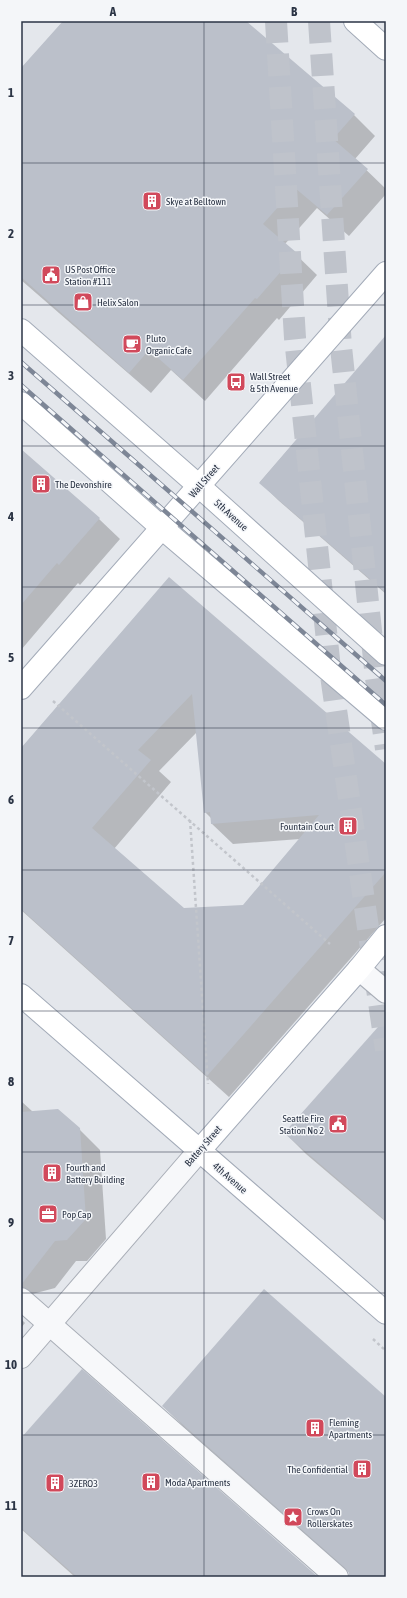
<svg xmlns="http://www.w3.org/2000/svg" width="407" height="1598" font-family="'Asap Condensed',sans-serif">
<rect width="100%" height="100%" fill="#e4e7ec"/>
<!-- shadow -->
<g fill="#0003" fill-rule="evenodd">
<polygon points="64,21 245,21 354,115 375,136 355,159 386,189 386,194 349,236 317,208 285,244 317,275 279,320 277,318 205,401 171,370 151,393 21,280 21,69"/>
<polygon points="386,337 386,594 278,500 260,482"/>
<polygon points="21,451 99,519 120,539 80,585 78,583 21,650"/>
<path d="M 169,578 L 386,766 L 386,918 L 229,1097 L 21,910 L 21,749 ZM 197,732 L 205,812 L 211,818 L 211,823 L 233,844 L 300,839 L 243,906 L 184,909 L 114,849 L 171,782 L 159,771 Z"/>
<polygon points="386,1020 386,1222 306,1154 285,1133"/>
<polygon points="21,1101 33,1112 79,1129 100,1150 106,1239 87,1261 76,1261 55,1288 21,1297"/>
<polygon points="21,1319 25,1323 21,1328"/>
<polygon points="386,1398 386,1577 350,1577 350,1573 183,1426 163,1406"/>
<polygon points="21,1440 317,1577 75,1577 21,1529"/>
</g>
<!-- building -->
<g fill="#bbc0ca" fill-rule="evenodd">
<polygon points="63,21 246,21 355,114 333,139 368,169 327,215 295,188 263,224 297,253 257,299 255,298 183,380 149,350 129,373 21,277 21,68"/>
<polygon points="386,335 386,593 259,483"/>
<polygon points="21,449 100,518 59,565 57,563 21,605"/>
<path d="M 169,577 L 386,764 L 386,872 L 207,1076 L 21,909 L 21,748 ZM 192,694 L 204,813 L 210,812 L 211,824 L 319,815 L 243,905 L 184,908 L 92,828 L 151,760 L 138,750 Z"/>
<polygon points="386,1018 386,1221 284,1133"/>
<polygon points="58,1109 80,1128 86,1219 67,1240 55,1241 21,1285 21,1112"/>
<polygon points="264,1289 386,1397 386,1577 349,1577 349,1573 345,1568 162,1406"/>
<polygon points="82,1369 318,1577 77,1577 21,1528 21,1438"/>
</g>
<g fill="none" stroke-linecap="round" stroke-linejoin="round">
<!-- highway-tunnel -->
<g stroke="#bfc3cb" stroke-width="22" stroke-dasharray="22 11" stroke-linecap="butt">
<polyline points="276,21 295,338 330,669 386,1050"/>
<polyline points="319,21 341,347 376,678 386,749"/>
</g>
<defs>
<g id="minor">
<polyline points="359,969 386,992"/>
<polyline points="21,1299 337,1577"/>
<polyline points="21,1357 199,1151"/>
</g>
<g id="major">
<polyline points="355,21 386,49"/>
<polyline points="21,330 199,486 386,654"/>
<polyline points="21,403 162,528 386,719"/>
<polyline points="21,688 386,273"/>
<polyline points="21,995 386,1313"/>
<polyline points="199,1151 359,969 386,936"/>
</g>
</defs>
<!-- minor casing -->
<use href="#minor" stroke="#a9aeb7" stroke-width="24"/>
<!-- major casing -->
<use href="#major" stroke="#a3abb8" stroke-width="24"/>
<!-- path -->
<g stroke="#c2c5cb" stroke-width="2.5" stroke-dasharray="3 3" stroke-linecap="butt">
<polyline points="53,701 330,944"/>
<polyline points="190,820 208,1084"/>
<polyline points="373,1339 386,1351"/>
</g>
<!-- minor -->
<use href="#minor" stroke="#f7f8fa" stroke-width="22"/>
<!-- major -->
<use href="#major" stroke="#fff" stroke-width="22"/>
<defs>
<g id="rail">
<polyline points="21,362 386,681"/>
<polyline points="21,385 386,705"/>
</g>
</defs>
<!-- rail casing -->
<use href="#rail" stroke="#7d8696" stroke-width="4.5"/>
<!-- rail -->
<use href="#rail" stroke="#f4f6f9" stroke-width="3" stroke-dasharray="9" stroke-linecap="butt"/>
</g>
<!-- grid -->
<path fill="none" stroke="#2b3445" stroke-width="1" stroke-opacity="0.55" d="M 204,21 L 204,1577M 21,163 L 386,163M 21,305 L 386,305M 21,446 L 386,446M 21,587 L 386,587M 21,728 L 386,728M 21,870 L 386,870M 21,1011 L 386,1011M 21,1152 L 386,1152M 21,1293 L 386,1293M 21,1435 L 386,1435"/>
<!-- icons -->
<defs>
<symbol id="building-square" viewBox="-11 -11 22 22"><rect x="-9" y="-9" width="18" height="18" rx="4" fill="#d1495b" stroke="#f4f6f9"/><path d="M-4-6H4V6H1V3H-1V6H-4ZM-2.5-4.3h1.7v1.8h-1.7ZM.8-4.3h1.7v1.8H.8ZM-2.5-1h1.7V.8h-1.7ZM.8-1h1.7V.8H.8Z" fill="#fff"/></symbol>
<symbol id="civic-square" viewBox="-11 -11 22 22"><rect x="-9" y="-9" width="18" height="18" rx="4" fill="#d1495b" stroke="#f4f6f9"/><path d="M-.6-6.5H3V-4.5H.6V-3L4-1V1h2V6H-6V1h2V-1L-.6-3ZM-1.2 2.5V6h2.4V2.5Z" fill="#fff"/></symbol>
<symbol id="shop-square" viewBox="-11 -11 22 22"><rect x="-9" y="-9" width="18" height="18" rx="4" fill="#d1495b" stroke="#f4f6f9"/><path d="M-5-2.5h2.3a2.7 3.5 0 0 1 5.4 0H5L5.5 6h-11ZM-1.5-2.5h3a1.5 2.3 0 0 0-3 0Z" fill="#fff"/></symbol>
<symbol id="cafe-square" viewBox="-11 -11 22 22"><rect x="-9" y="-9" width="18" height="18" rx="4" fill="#d1495b" stroke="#f4f6f9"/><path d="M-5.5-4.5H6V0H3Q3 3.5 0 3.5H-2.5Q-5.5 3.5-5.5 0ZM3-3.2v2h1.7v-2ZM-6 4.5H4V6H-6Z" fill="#fff"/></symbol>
<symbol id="bus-square" viewBox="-11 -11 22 22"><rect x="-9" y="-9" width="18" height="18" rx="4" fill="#d1495b" stroke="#f4f6f9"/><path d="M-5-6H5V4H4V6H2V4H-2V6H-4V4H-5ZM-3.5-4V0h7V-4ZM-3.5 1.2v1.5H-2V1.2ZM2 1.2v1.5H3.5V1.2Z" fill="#fff"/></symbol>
<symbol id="office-square" viewBox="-11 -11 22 22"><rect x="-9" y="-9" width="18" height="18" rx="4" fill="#d1495b" stroke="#f4f6f9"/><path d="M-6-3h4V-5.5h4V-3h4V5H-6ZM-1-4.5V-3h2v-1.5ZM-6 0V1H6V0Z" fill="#fff"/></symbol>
<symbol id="sight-square" viewBox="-11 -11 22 22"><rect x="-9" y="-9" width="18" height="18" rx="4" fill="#d1495b" stroke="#f4f6f9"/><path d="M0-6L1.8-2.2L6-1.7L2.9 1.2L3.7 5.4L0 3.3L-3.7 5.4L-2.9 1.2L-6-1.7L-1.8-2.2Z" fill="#fff"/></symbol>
</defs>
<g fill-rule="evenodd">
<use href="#building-square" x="141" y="190" width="22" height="22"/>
<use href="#civic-square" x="40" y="264" width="22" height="22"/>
<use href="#shop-square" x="72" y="291" width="22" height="22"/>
<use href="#cafe-square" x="121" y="333" width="22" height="22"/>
<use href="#bus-square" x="225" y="371" width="22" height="22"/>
<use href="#building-square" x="30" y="473" width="22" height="22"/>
<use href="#building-square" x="337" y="815" width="22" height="22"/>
<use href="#civic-square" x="327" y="1113" width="22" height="22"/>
<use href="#building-square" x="41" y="1162" width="22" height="22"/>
<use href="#office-square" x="37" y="1203" width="22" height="22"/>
<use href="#building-square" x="304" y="1417" width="22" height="22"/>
<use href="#building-square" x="351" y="1458" width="22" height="22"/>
<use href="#building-square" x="140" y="1471" width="22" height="22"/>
<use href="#building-square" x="44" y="1472" width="22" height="22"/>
<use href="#sight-square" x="282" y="1506" width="22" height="22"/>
</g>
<g text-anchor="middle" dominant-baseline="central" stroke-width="3" stroke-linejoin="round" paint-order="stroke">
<!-- poi labels -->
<g font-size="10" fill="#2b3445" stroke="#f4f6f9" text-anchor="start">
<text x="166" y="201">Skye at Belltown</text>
<text x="65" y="269">US Post Office<tspan x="65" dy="12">Station #111</tspan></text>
<text x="97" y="302">Helix Salon</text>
<text x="146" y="338">Pluto<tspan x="146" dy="12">Organic Cafe</tspan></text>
<text x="250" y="376">Wall Street<tspan x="250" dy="12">&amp; 5th Avenue</tspan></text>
<text x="55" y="484">The Devonshire</text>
<text x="334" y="826" text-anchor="end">Fountain Court</text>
<text x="324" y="1118" text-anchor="end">Seattle Fire<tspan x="324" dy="12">Station No 2</tspan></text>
<text x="66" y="1167">Fourth and<tspan x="66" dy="12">Battery Building</tspan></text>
<text x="62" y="1214">Pop Cap</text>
<text x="329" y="1422">Fleming<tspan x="329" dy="12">Apartments</tspan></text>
<text x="348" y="1469" text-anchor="end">The Confidential</text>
<text x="165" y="1482">Moda Apartments</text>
<text x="69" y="1483">3ZERO3</text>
<text x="307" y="1511">Crows On<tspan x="307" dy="12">Rollerskates</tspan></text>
</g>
<!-- street labels -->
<g font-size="10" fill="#2b3445" stroke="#f4f6f9">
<text transform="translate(204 481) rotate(-49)">Wall Street</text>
<text transform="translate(231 515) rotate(42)">5th Avenue</text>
<text transform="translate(203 1146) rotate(-49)">Battery Street</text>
<text transform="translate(230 1178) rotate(41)">4th Avenue</text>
</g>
</g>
<!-- border -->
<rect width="407" height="1598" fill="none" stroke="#f4f6f9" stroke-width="44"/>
<rect x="22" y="22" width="363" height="1554" fill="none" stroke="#2b3445" stroke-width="1.5"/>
<g font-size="13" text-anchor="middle" font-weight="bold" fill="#2b3445">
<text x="113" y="16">A</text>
<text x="294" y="16">B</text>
<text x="11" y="97">1</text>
<text x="11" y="238">2</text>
<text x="11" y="380">3</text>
<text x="11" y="521">4</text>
<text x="11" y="662">5</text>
<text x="11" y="804">6</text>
<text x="11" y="945">7</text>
<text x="11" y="1086">8</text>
<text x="11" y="1227">9</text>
<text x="11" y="1369">10</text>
<text x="11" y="1510">11</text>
</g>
</svg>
